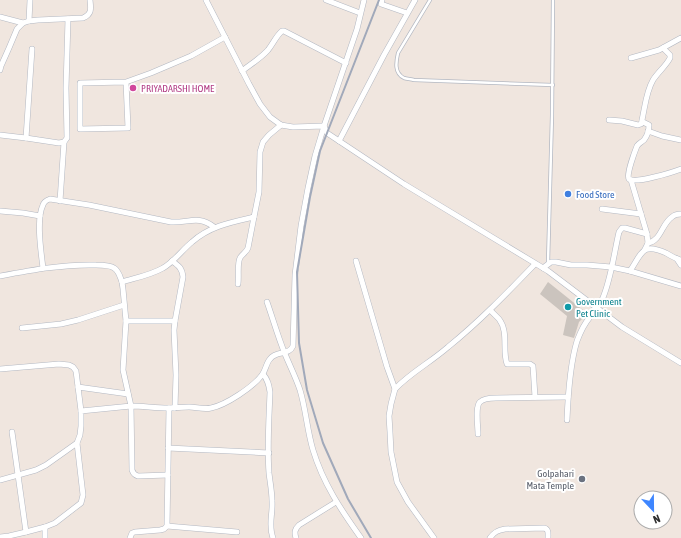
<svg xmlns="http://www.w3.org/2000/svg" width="681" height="538" font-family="'Asap Condensed',sans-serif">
<rect width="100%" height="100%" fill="#f0e6df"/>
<!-- building -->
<polygon fill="#cbc4be" points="548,282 583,310 580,315 583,318 579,322 574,338 563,335 567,316 540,294"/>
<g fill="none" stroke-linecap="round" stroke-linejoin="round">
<defs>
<g id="service">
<path d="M 430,0 L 398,53 C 396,62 394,73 404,78 C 407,79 411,79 414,80 L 553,85"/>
<polyline points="548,263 552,115 553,0"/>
</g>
<g id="minor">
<polyline points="206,0 249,84 260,104 270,117 281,125 293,127 324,126 327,133 404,184 548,271 622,327 681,363"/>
<polyline points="326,0 360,13"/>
<polyline points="382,0 381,4 407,13"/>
<polyline points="0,17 23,23"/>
<polyline points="29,21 30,0"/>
<path d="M 663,48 L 670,55 L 670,58 C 666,66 658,72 653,80 C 646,92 645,107 642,120 L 643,122 L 649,125 C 649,130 647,136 644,140 C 642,142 639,143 637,146 C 635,151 626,175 629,179 C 635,184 673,172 681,169"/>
<polyline points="631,58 659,50 681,38"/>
<path d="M 0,70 L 1,66 L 9,48 L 17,29 L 23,23 L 29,21 L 38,20 L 83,18 C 92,14 91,9 90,0"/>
<path d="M 242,71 C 251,64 261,58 268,50 C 273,44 276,36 282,31 L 284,31 L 346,63"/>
<polyline points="126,82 80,83 80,129 128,128 126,82 151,73 191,56 225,37"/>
<polyline points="609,120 622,121 638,125 641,124 642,121"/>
<polyline points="648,131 662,136 681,140"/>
<polyline points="0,135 26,138 59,143 64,142 67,138 66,88 68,19"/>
<polyline points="26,138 32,49"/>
<polyline points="339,141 384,55 415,0"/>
<polyline points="631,180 647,234 648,243 645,249"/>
<polyline points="60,201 64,142"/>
<polyline points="602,209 641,214"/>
<polyline points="0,211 23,213 40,216"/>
<path d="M 648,243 C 661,241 662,223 672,217 C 674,215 678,214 681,214"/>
<polyline points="677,259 681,265"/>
<path d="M 172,261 C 179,266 182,268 183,277 L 175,321 L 174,330 L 176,375 L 175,408"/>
<polyline points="356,261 387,367 395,389 391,404 389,416 390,432 391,452 397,482 408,502 434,538"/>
<path d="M 43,268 C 41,252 36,219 43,205 C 44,201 47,200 50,199 L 89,205 L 171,222 C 189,223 198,215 214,227"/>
<polyline points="543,268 551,262 556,262 571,265 587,265 611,267 630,271 681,286"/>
<path d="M 630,271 C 642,253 642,242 666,253 C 671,256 676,259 681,260"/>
<path d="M 0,276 C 32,270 64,264 96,265 C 102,265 110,265 114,268 C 119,271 120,277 122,282"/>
<path d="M 238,284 C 239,277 237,263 240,258 C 242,254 246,253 248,248 L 254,217"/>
<path d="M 267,302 C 273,319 278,337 285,354 C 290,366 296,378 300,390 C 306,410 307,430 313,450 C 323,483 341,510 361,538"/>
<path d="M 490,310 C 493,313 496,316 499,319 C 509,332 502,350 507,364 L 530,364 L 533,366 L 535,397"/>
<polyline points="126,321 175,321"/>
<polyline points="22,328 61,324 78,320 124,305"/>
<polyline points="0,369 59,364 69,365 73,367 76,371 81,411"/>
<path d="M 263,374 C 268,380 269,385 270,392 C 269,419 267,446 269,473 C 270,482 272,492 272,501 C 273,514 268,525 273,538"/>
<polyline points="78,387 128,394"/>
<path d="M 395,389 C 410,373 431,362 448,347 C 479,322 507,293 535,264"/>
<path d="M 567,420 C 568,395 570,364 577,341 C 580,333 584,324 590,317 C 595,310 598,308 602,300 C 611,280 614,253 619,232 L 622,228 L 625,228 L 647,234"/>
<polyline points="12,432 26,532"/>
<path d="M 478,434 C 478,427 475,406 480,402 C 484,398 491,398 496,398 L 568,397"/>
<polyline points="168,448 269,453"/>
<path d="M 168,475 L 138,476 C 134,475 133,473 132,470 L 131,406 C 143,406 155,408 168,408 C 175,408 182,407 189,407 C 196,407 204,410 211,408 C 226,405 253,387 262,375 C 266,370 266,363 270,359 C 276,350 289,356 293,346 L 295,275 L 301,226 L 308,188 L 315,156 L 324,126 L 357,29 L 364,0"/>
<path d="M 0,480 L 36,470 L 46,465 L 77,443 L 80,435 L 81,426 L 81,411 L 131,406 L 123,370 L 126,321 L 123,289 L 122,282 C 135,278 151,275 163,268 C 174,262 182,250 192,242 C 210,226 232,222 254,217 L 259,192 L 260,152 L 263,142 L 269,135 L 281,125"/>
<polyline points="167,526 237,532"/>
<polyline points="45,527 45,538"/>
<polyline points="0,537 9,536 26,532 45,527 55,523 81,503 83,495 77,443"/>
<polyline points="130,538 132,533 135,532 160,530 164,529 167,526 169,408"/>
<path d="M 296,538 C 294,532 295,529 299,525 L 336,502"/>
<path d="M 490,538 C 494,532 498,530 505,529 L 544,528 C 549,529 548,534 548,538"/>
</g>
</defs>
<!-- service casing -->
<use href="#service" stroke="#b3b8c2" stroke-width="4"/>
<!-- minor casing -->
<use href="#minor" stroke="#b3b8c2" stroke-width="6"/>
<!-- service -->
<use href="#service" stroke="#fff" stroke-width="2.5"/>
<!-- minor -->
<use href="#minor" stroke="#fff" stroke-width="5"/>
<!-- rail -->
<polyline stroke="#a1a9ba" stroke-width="2" points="371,538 348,499 323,443 307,390 299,343 297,272 310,197 320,151 379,0"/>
</g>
<!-- markers -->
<circle fill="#d1479c" stroke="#fff" stroke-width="1.5" cx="133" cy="88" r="4"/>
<circle fill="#3f7fe0" stroke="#fff" stroke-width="1.5" cx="568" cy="194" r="4"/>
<circle fill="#0f9aa8" stroke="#fff" stroke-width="1.5" cx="568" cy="307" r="4"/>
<circle fill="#6b7280" stroke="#fff" stroke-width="1.5" cx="582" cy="479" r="4"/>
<g text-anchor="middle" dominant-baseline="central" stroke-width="4" stroke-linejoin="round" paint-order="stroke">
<!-- hotel labels -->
<g font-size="10" fill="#b23c85" stroke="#fff" text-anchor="start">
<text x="141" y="88">PRIYADARSHI HOME</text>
</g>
<!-- shop labels -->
<g font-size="10" fill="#366cbe" stroke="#fff" text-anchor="start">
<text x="576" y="194">Food Store</text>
</g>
<!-- culture labels -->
<g font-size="10" fill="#0d838f" stroke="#fff" text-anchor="start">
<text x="576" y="301">Government<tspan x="576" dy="12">Pet Clinic</tspan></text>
</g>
<!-- worship labels -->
<g font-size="10" fill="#5b616d" stroke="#fff" text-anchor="end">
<text x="574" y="473">Golpahari<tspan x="574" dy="12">Mata Temple</tspan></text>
</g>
</g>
<!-- north arrow -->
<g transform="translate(653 510) rotate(158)"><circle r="19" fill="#ffffff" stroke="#ababab"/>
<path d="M0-3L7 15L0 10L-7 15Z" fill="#3e86ff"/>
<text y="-6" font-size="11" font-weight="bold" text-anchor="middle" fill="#2e2e2e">N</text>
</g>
</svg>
